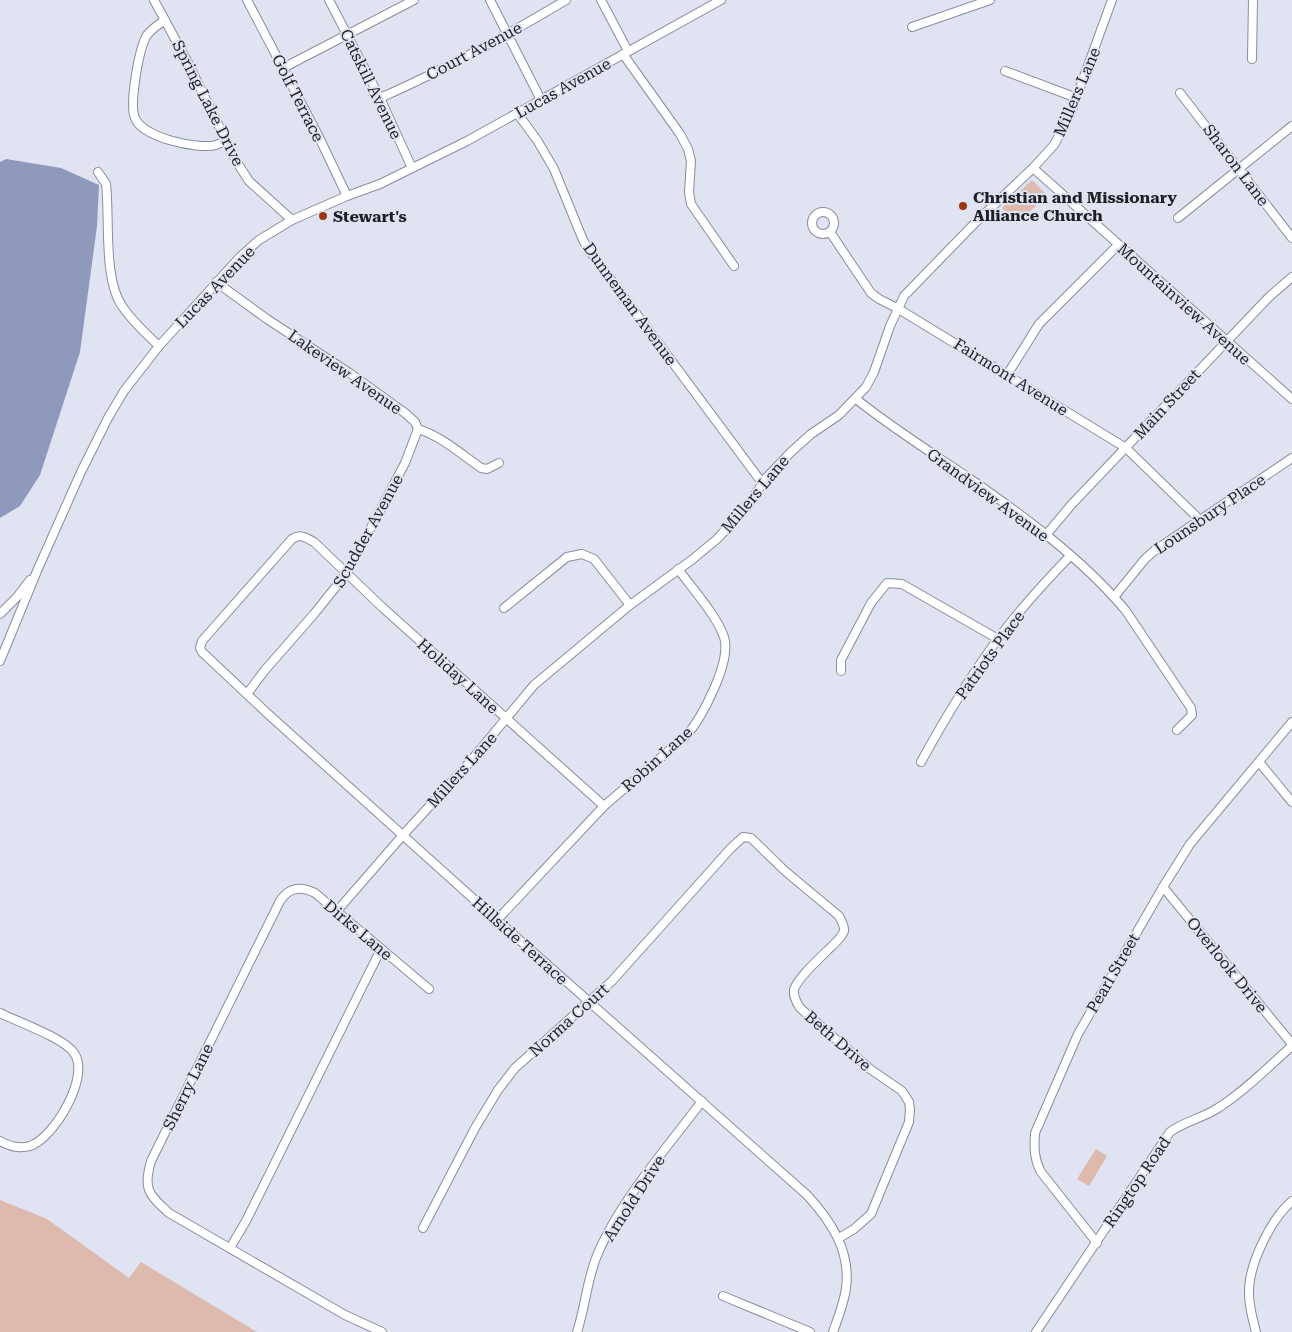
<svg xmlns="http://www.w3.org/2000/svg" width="1292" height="1332" font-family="'Roboto Serif',serif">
<rect width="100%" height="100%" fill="#dfe3f2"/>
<!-- green -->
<g fill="#deb9ae">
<polygon points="1032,180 1047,195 1017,224 1002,208"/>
<polygon points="1096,1149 1107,1156 1089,1186 1077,1179"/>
<polygon points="0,1200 47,1219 129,1278 141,1262 257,1332 0,1332"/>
</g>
<!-- water -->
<polygon fill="#8f99bb" points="6,159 61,168 99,185 97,226 80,352 40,475 20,506 0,518 0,162"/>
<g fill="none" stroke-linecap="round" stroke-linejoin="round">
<defs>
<g id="minor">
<polyline points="154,0 187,61 236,161 249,181 292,220"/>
<polyline points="247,0 318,135 347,196"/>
<polyline points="329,0 380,98 412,168"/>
<polyline points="490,0 541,100"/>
<polyline points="601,0 628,51"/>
<path d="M 165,20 C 159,24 152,29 147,35 C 139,48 129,104 135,118 C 142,137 197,150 216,145 C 219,144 223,142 226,140"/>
<polyline points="912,27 990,0"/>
<polyline points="623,54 680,134 688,149 691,161 689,192 691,204 734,266"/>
<polyline points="1252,59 1253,0"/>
<polyline points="283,68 414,0"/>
<polyline points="1005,71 1077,98"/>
<polyline points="1180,93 1292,238"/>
<path d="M 380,98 C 444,70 506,36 566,0"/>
<polyline points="517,113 537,140 554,169 583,240 589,250 763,484"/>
<polyline points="1033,168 1292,399"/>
<path d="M 98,172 L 106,184 C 110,218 103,278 122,306 C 132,321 146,334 159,346"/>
<circle cx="823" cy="223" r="11"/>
<polyline points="1178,218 1292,126"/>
<polyline points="830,232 871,293 879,299 897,308 1126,448 1200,520"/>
<path d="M 216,282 L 267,319 L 351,374 L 405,413 L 415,422 L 418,429 C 441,436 461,454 481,468 L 487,469 L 499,463"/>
<polyline points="1007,375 1039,324 1118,245"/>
<path d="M 856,399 C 891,427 929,451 966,476 C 1021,514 1083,559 1126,611 L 1191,708 L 1192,715 L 1177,730"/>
<polyline points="1046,535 1072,504 1269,297 1292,277"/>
<polyline points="1114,597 1145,559 1154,551 1292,458"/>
<polyline points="504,608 567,557 582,554 594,559 630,605"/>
<polyline points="0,614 17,597 30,580"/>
<polyline points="0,661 37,571 81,472 108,418 124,391 159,346 240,257 259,240 292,220 347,196 380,184 467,141 721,0"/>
<polyline points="841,671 841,660 871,603 887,583 902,584 998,639"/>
<polyline points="247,694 265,670 314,614 347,573 405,463 418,429"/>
<path d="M 921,762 C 944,720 969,678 998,639 C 1019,610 1045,582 1070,556"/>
<polyline points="1259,762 1292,802"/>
<path d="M 604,806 L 382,607 L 314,542 C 306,538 301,533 292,539 L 202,641 L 200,648 L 202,652 L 268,714 L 497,920 L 807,1195 C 831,1221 851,1251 846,1288 C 844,1303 838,1318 833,1332"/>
<polyline points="1163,887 1292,1044"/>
<polyline points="337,911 403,835 469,763 534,685 630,605 693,559 717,539 747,507 766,478 791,452 811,434 839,415 866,387 874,372 890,326 904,296 975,223 1033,168 1054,145 1070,115 1112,0"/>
<path d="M 497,920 L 604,806 L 686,736 C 702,718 732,661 724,637 C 717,616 692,588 678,569"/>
<path d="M 0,1013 C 18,1022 64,1038 74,1053 C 91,1076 54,1138 30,1146 C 20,1149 9,1146 0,1141"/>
<path d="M 423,1228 L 475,1128 L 498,1090 L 515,1068 L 612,981 L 731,848 L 743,837 L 751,838 L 785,871 L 839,916 C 841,921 845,926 844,931 C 842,937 836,942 832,946 C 823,955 796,979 794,990 C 793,997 797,1003 800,1008 L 870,1069 L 902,1091 L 909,1102 L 910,1109 L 909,1122 L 871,1214 L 854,1229 L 839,1238"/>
<path d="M 1097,1243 L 1041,1172 C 1034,1159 1034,1148 1035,1133 L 1078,1034 L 1163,887 L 1190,844 L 1292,722"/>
<polyline points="230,1248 246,1221 381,949"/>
<polyline points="723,1296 810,1332"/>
<path d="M 382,1332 L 345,1315 L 169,1213 C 148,1194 143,1189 151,1161 L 280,901 C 289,887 301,886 315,893 L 429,989"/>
<path d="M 577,1332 C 585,1308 587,1281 596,1258 C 618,1203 667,1148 702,1101"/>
<path d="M 1036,1332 L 1170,1132 C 1185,1121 1203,1118 1218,1108 C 1245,1091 1268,1067 1292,1046"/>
<path d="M 1256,1332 C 1253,1320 1249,1307 1249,1294 C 1248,1266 1270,1220 1292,1201"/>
</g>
</defs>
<!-- minor casing -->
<use href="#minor" stroke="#898d9b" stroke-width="10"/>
<!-- minor -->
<use href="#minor" stroke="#fff" stroke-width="8"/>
</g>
<!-- markers -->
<g fill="#9c3610" stroke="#dfe3f2" stroke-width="2">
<circle cx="963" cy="206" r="5"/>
<circle cx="323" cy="216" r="5"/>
</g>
<g text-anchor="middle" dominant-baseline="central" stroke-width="4" stroke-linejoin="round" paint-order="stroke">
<!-- street labels -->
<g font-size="16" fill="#1e2025" stroke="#dfe3f2">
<text transform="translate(474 51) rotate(-28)">Court Avenue</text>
<text transform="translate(371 84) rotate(64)">Catskill Avenue</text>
<text transform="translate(563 88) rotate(-29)">Lucas Avenue</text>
<text transform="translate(1077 92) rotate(-67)">Millers Lane</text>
<text transform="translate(298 98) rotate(63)">Golf Terrace</text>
<text transform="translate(208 103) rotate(63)">Spring Lake Drive</text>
<text transform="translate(1236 165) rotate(53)">Sharon Lane</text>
<text transform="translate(215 287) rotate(-46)">Lucas Avenue</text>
<text transform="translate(630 304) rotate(54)">Dunneman Avenue</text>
<text transform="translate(1184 304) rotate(42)">Mountainview Avenue</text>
<text transform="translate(345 372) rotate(35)">Lakeview Avenue</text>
<text transform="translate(1011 377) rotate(32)">Fairmont Avenue</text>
<text transform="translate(1167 404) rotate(-47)">Main Street</text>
<text transform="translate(755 494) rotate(-50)">Millers Lane</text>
<text transform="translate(988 495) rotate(36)">Grandview Avenue</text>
<text transform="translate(1210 514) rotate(-34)">Lounsbury Place</text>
<text transform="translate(368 531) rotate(-61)">Scudder Avenue</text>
<text transform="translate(990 655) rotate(-54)">Patriots Place</text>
<text transform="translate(458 676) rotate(42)">Holiday Lane</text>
<text transform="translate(657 759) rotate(-42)">Robin Lane</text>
<text transform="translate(462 770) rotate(-48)">Millers Lane</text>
<text transform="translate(358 930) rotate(40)">Dirks Lane</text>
<text transform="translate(520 941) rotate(42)">Hillside Terrace</text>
<text transform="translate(1227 965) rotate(51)">Overlook Drive</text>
<text transform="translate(1113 973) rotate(-60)">Pearl Street</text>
<text transform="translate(569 1020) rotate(-42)">Norma Court</text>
<text transform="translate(838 1041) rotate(41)">Beth Drive</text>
<text transform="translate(188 1087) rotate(-64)">Sherry Lane</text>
<text transform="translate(1137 1182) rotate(-56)">Ringtop Road</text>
<text transform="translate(634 1198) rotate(-57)">Arnold Drive</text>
</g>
<!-- poi labels -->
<g font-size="16" font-weight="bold" fill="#1e2025" stroke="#dfe3f2" text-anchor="start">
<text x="973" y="197">Christian and Missionary<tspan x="973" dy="18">Alliance Church</tspan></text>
<text x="333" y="216">Stewart's</text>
</g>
</g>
</svg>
